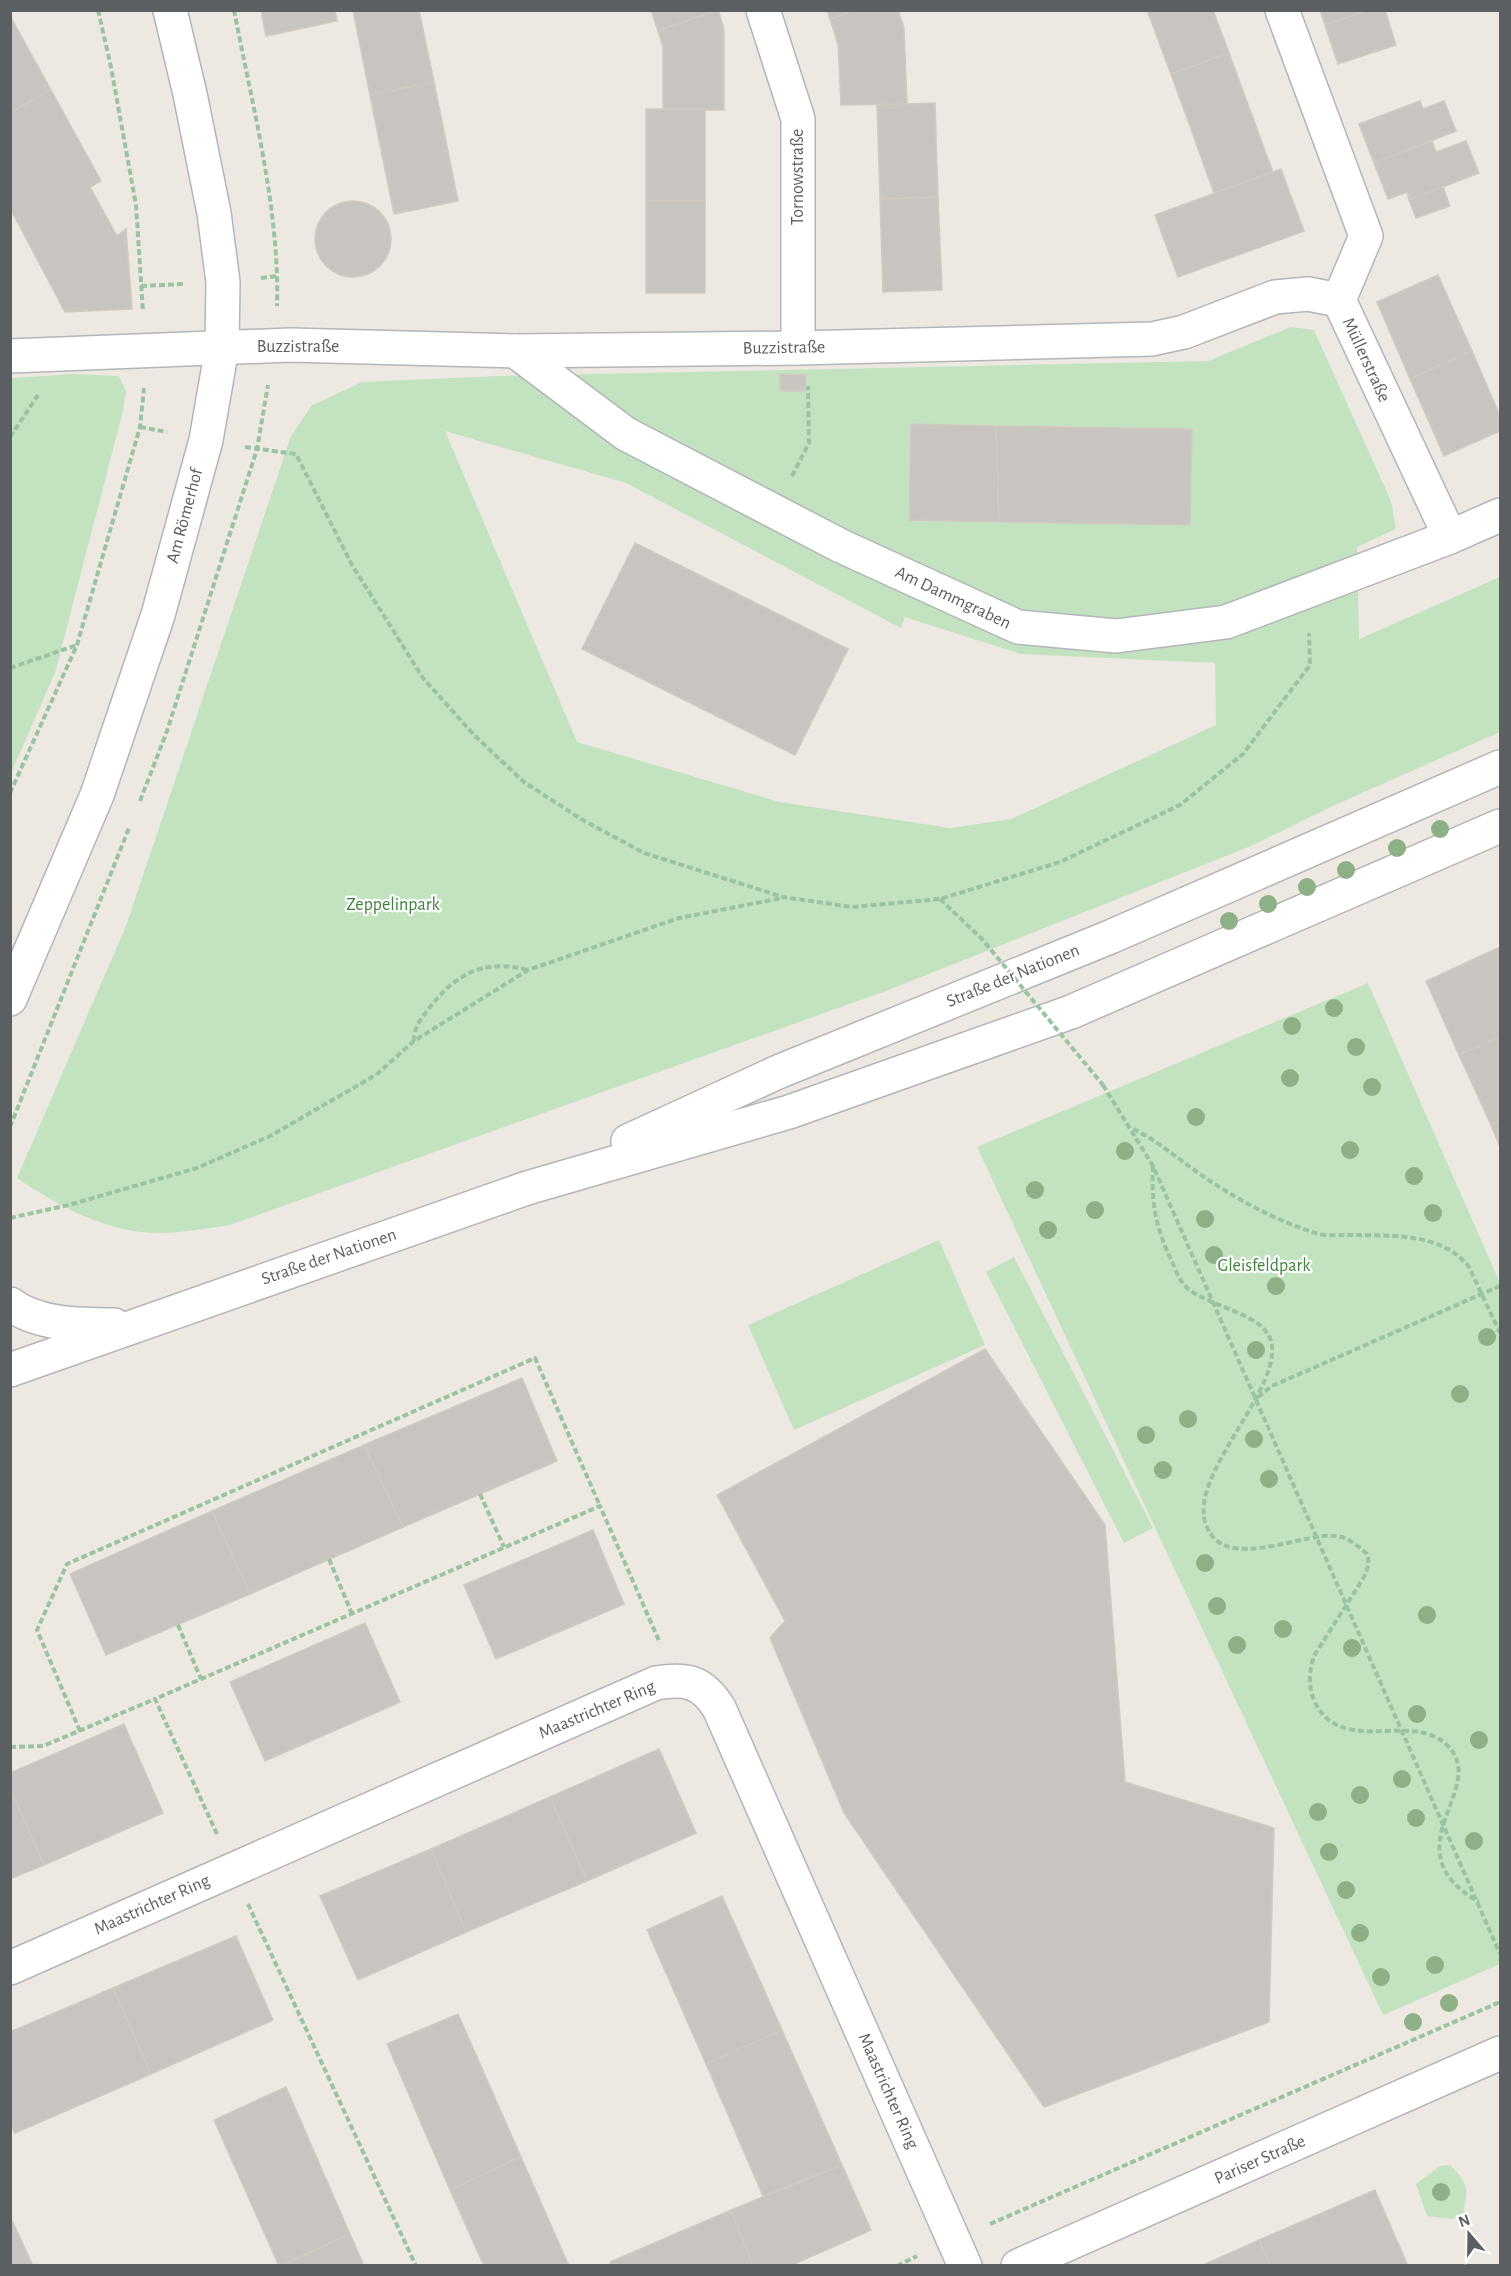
<svg xmlns="http://www.w3.org/2000/svg" width="1511" height="2276" font-family="'Alegreya Sans',sans-serif">
<rect width="100%" height="100%" fill="#ede9e2"/>
<!-- green -->
<g fill="#c3e3c0" fill-rule="evenodd">
<path d="M 1291,327 L 1314,330 L 1391,501 L 1396,529 L 1357,547 L 1359,639 L 1500,577 L 1500,732 L 1337,804 L 1251,846 L 886,991 L 230,1225 C 209,1228 187,1232 166,1233 C 111,1235 61,1208 17,1178 L 126,926 L 291,436 L 311,406 L 362,382 L 498,376 L 1208,361 ZM 911,424 L 1192,429 L 1190,525 L 909,520 ZM 445,431 L 626,483 L 901,628 L 905,617 L 1020,654 L 1215,663 L 1216,725 L 1011,819 L 950,828 L 780,802 L 577,742 Z"/>
<polygon points="74,374 119,376 126,391 123,411 55,673 11,773 11,378"/>
<polygon points="1368,983 1500,1283 1500,1964 1383,2015 977,1147"/>
<polygon points="939,1240 985,1345 794,1430 748,1325"/>
<polygon points="1014,1257 1153,1528 1124,1543 986,1272"/>
<path d="M 1450,2165 C 1470,2185 1468,2189 1463,2215 L 1453,2219 L 1427,2216 L 1416,2184 L 1440,2166 Z"/>
</g>
<!-- building -->
<g fill="#c8c4bf" stroke="#d1cac1" stroke-width="1.5">
<polygon points="261,10 335,10 337,21 266,36"/>
<polygon points="419,10 434,82 370,95 353,10"/>
<polygon points="651,10 717,10 658,31"/>
<polygon points="718,10 724,29 724,110 663,110 663,47 658,31"/>
<polygon points="827,10 856,10 830,19"/>
<polygon points="856,10 898,10 904,28 907,104 841,105 838,44 830,19"/>
<polygon points="1147,10 1213,10 1229,53 1171,74"/>
<polygon points="1320,10 1369,10 1325,25"/>
<polygon points="1369,10 1385,10 1396,45 1338,64 1325,25"/>
<polygon points="10,16 51,90 10,113"/>
<polygon points="1229,53 1273,172 1214,193 1171,74"/>
<polygon points="434,82 458,201 394,214 370,95"/>
<polygon points="51,90 101,181 90,187 117,236 126,229 132,309 65,312 10,208 10,113"/>
<polygon points="1420,101 1423,109 1444,101 1456,131 1374,163 1359,124"/>
<polygon points="935,103 938,197 880,199 877,105"/>
<rect x="646" y="109" width="59" height="92"/>
<polygon points="1432,141 1436,152 1466,141 1479,173 1409,200 1407,192 1388,199 1374,163"/>
<polygon points="1281,169 1304,231 1178,277 1155,215"/>
<polygon points="1443,187 1450,206 1416,218 1409,200"/>
<polygon points="938,197 942,290 883,292 880,199"/>
<rect x="646" y="201" width="59" height="92"/>
<circle cx="353" cy="239" r="38"/>
<polygon points="1438,275 1472,351 1410,379 1377,302"/>
<polygon points="1472,351 1500,416 1500,431 1444,456 1410,379"/>
<polygon points="780,374 806,375 805,391 780,391"/>
<polygon points="911,424 996,426 999,522 909,520"/>
<polygon points="996,426 1192,429 1190,525 999,522"/>
<polygon points="635,543 848,649 795,755 582,649"/>
<polygon points="1500,947 1500,1037 1459,1055 1426,981"/>
<polygon points="1500,1037 1500,1121 1491,1125 1459,1055"/>
<polygon points="1500,1121 1500,1147 1491,1125"/>
<polygon points="985,1349 1105,1525 1125,1782 1274,1828 1269,2022 1044,2107 844,1813 770,1638 785,1621 717,1495"/>
<polygon points="522,1378 557,1461 403,1527 364,1445"/>
<polygon points="364,1445 403,1527 250,1594 212,1511"/>
<polygon points="212,1511 250,1594 106,1655 70,1574"/>
<polygon points="593,1530 624,1604 496,1659 464,1585"/>
<polygon points="365,1623 400,1702 265,1761 230,1682"/>
<polygon points="124,1724 163,1813 44,1865 10,1788 10,1773"/>
<polygon points="659,1749 696,1833 587,1881 550,1797"/>
<polygon points="10,1788 44,1865 10,1879"/>
<polygon points="550,1797 587,1881 466,1932 431,1849"/>
<polygon points="431,1849 466,1932 358,1980 320,1896"/>
<polygon points="722,1896 782,2030 706,2064 647,1930"/>
<polygon points="236,1936 273,2020 151,2074 113,1988"/>
<polygon points="113,1988 151,2074 15,2133 10,2122 10,2032"/>
<polygon points="458,2014 521,2157 450,2190 387,2044"/>
<polygon points="782,2030 842,2165 763,2196 706,2064"/>
<polygon points="286,2087 350,2234 279,2266 214,2120"/>
<polygon points="521,2157 569,2266 484,2266 450,2190"/>
<polygon points="842,2165 871,2230 790,2266 753,2266 731,2210"/>
<polygon points="1375,2190 1408,2266 1270,2266 1259,2240"/>
<polygon points="731,2210 753,2266 611,2266 610,2262"/>
<polygon points="10,2216 33,2266 10,2266"/>
<polygon points="350,2234 364,2266 281,2266"/>
<polygon points="1259,2240 1270,2266 1201,2266"/>
</g>
<g fill="none" stroke-linecap="round" stroke-linejoin="round">
<defs>
<g id="street">
<polyline points="763,10 798,119 798,348"/>
<polyline points="1282,10 1366,236 1339,300 1450,537"/>
<polyline points="515,351 626,434 841,546 1018,627 1116,636 1226,622 1450,537 1500,515"/>
<polyline points="10,356 290,345 515,351 798,348 1152,339 1184,332 1275,297 1308,294 1339,300"/>
<polyline points="628,1141 778,1072 1110,937 1500,767"/>
<path d="M 10,1304 C 38,1325 80,1325 114,1325"/>
<polyline points="10,1370 527,1188 789,1112 1071,1012 1500,826"/>
<path d="M 10,1968 L 656,1683 C 686,1678 702,1681 719,1708 L 965,2266"/>
<polyline points="1018,2266 1500,2053"/>
</g>
<polyline id="secondary" points="10,999 97,795 158,615 206,440 222,348 223,282 214,213 190,94 170,10"/>
</defs>
<!-- street casing -->
<use href="#street" stroke="#b3b5b9" stroke-width="36"/>
<!-- secondary casing -->
<use href="#secondary" stroke="#b2b6b9" stroke-width="36"/>
<!-- path -->
<g stroke="#9ac4a1" stroke-width="4" stroke-dasharray="6 3" stroke-linecap="butt">
<polyline points="98,10 111,67 136,205 143,312"/>
<path d="M 234,10 C 252,104 280,211 277,306"/>
<polyline points="261,278 278,276"/>
<polyline points="141,286 185,284"/>
<polyline points="140,427 167,432"/>
<polyline points="10,437 38,395"/>
<polyline points="245,447 296,454 352,565 423,678 474,735 524,782 581,819 644,853 783,897 852,907 940,899 1060,862 1180,805 1243,754 1310,665 1309,633"/>
<polyline points="792,476 809,443 808,386"/>
<polyline points="10,668 77,645"/>
<polyline points="10,793 77,645 140,427 144,388"/>
<polyline points="140,801 167,731 257,449 268,385"/>
<path d="M 414,1041 C 413,1031 420,1019 427,1011 C 454,975 482,958 528,970"/>
<polyline points="1103,1085 1153,1166 1500,1954"/>
<polyline points="10,1127 129,828"/>
<path d="M 1133,1129 C 1155,1139 1173,1155 1193,1169 C 1230,1196 1275,1221 1319,1234 C 1328,1236 1340,1235 1350,1235 C 1391,1236 1442,1232 1469,1267 L 1500,1333"/>
<path d="M 1153,1166 C 1151,1204 1156,1228 1172,1262 C 1176,1270 1179,1280 1185,1286 C 1207,1308 1267,1312 1272,1345 C 1278,1400 1172,1489 1213,1537 C 1238,1566 1307,1532 1336,1536 C 1348,1537 1358,1546 1367,1554 L 1369,1564 L 1364,1577 L 1314,1656 C 1308,1674 1308,1692 1318,1708 C 1348,1754 1414,1711 1448,1746 C 1490,1789 1387,1849 1479,1902"/>
<polyline points="10,1218 69,1205 197,1168 270,1136 376,1075 414,1041 528,970 679,918 782,898"/>
<polyline points="1258,1397 1272,1386 1500,1286"/>
<polyline points="480,1494 504,1547"/>
<polyline points="329,1559 352,1614"/>
<polyline points="178,1625 201,1679"/>
<polyline points="80,1731 37,1630 67,1564 535,1358 600,1506"/>
<polyline points="10,1747 43,1746 155,1699"/>
<polyline points="217,1834 155,1699 600,1506 660,1643"/>
<polyline points="248,1904 416,2266"/>
<polyline points="990,2224 1500,2002"/>
<polyline points="897,2266 917,2256"/>
</g>
<!-- street -->
<use href="#street" stroke="#fff" stroke-width="33"/>
<!-- secondary -->
<use href="#secondary" stroke="#fff" stroke-width="33"/>
<!-- path-bridge -->
<polyline stroke="#9ac4a1" stroke-width="4" stroke-dasharray="6 3" stroke-linecap="butt" points="940,899 982,939 1103,1085"/>
</g>
<!-- trees -->
<g fill="#8db086">
<circle cx="1440" cy="829" r="9"/>
<circle cx="1397" cy="848" r="9"/>
<circle cx="1346" cy="870" r="9"/>
<circle cx="1307" cy="887" r="9"/>
<circle cx="1268" cy="904" r="9"/>
<circle cx="1229" cy="921" r="9"/>
<circle cx="1334" cy="1008" r="9"/>
<circle cx="1292" cy="1026" r="9"/>
<circle cx="1356" cy="1047" r="9"/>
<circle cx="1290" cy="1078" r="9"/>
<circle cx="1372" cy="1087" r="9"/>
<circle cx="1196" cy="1117" r="9"/>
<circle cx="1350" cy="1150" r="9"/>
<circle cx="1125" cy="1151" r="9"/>
<circle cx="1414" cy="1176" r="9"/>
<circle cx="1035" cy="1190" r="9"/>
<circle cx="1095" cy="1210" r="9"/>
<circle cx="1433" cy="1213" r="9"/>
<circle cx="1205" cy="1219" r="9"/>
<circle cx="1048" cy="1230" r="9"/>
<circle cx="1214" cy="1255" r="9"/>
<circle cx="1276" cy="1286" r="9"/>
<circle cx="1487" cy="1337" r="9"/>
<circle cx="1256" cy="1350" r="9"/>
<circle cx="1460" cy="1394" r="9"/>
<circle cx="1188" cy="1419" r="9"/>
<circle cx="1146" cy="1435" r="9"/>
<circle cx="1254" cy="1439" r="9"/>
<circle cx="1163" cy="1470" r="9"/>
<circle cx="1269" cy="1479" r="9"/>
<circle cx="1205" cy="1563" r="9"/>
<circle cx="1217" cy="1606" r="9"/>
<circle cx="1427" cy="1615" r="9"/>
<circle cx="1283" cy="1629" r="9"/>
<circle cx="1237" cy="1645" r="9"/>
<circle cx="1352" cy="1648" r="9"/>
<circle cx="1417" cy="1714" r="9"/>
<circle cx="1479" cy="1740" r="9"/>
<circle cx="1402" cy="1779" r="9"/>
<circle cx="1360" cy="1795" r="9"/>
<circle cx="1318" cy="1812" r="9"/>
<circle cx="1416" cy="1818" r="9"/>
<circle cx="1474" cy="1841" r="9"/>
<circle cx="1329" cy="1852" r="9"/>
<circle cx="1346" cy="1890" r="9"/>
<circle cx="1360" cy="1933" r="9"/>
<circle cx="1435" cy="1965" r="9"/>
<circle cx="1381" cy="1977" r="9"/>
<circle cx="1449" cy="2003" r="9"/>
<circle cx="1413" cy="2022" r="9"/>
<circle cx="1441" cy="2192" r="9"/>
</g>
<g text-anchor="middle" dominant-baseline="central" stroke-width="4.5" stroke-linejoin="round" paint-order="stroke">
<!-- street labels -->
<g font-size="18" fill="#5b5f62" stroke="#fff">
<text transform="translate(798 177) rotate(-90)">Tornowstraße</text>
<text x="298" y="347">Buzzistraße</text>
<text transform="translate(784 348) rotate(-1)">Buzzistraße</text>
<text transform="translate(1366 360) rotate(65)">Müllerstraße</text>
<text transform="translate(185 516) rotate(-75)">Am Römerhof</text>
<text transform="translate(953 598) rotate(25)">Am Dammgraben</text>
<text transform="translate(1013 976) rotate(-22)">Straße der Nationen</text>
<text transform="translate(329 1257) rotate(-19)">Straße der Nationen</text>
<text transform="translate(597 1710) rotate(-23)">Maastrichter Ring</text>
<text transform="translate(152 1905) rotate(-24)">Maastrichter Ring</text>
<text transform="translate(888 2091) rotate(66)">Maastrichter Ring</text>
<text transform="translate(1260 2160) rotate(-24)">Pariser Straße</text>
</g>
<!-- park labels -->
<g font-size="18" fill="#3e823a" stroke="#fff">
<text x="393" y="905">Zeppelinpark</text>
<text x="1264" y="1266">Gleisfeldpark</text>
</g>
</g>
<!-- border -->
<rect width="1511" height="2276" fill="none" stroke="#5b5f62" stroke-width="24"/>
<!-- north arrow -->
<g transform="translate(1469 2234) rotate(340)" stroke="#ffffff" stroke-width="4.5" paint-order="stroke">
<path d="M0-4.5L10 22L0 15L-10 22Z" fill="#5b5f62"/>
<text y="-9" font-size="16" font-weight="bold" text-anchor="middle" fill="#5b5f62">N</text>
</g>
</svg>
